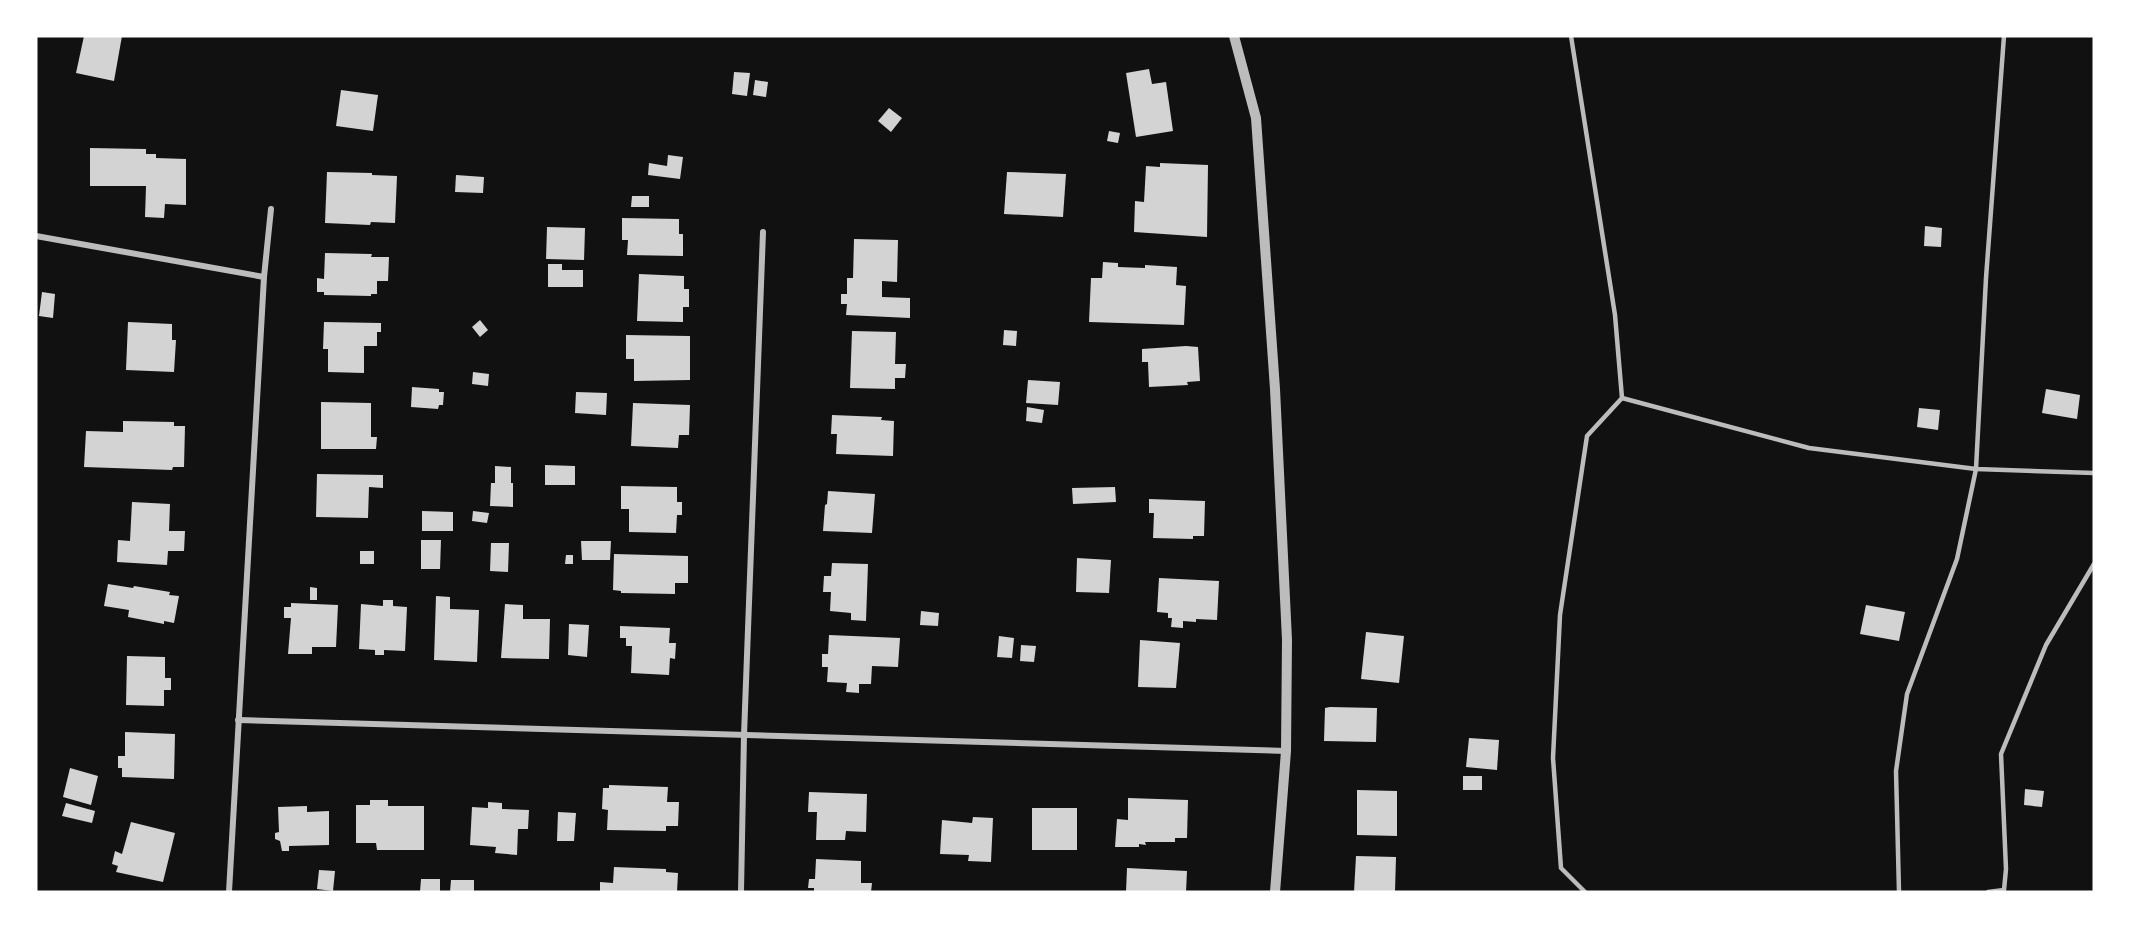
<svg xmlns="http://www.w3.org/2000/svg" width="2130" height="928" font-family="Montserrat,sans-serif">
<rect width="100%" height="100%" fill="#111"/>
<!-- building -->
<g fill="#d3d3d3">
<polygon points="84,36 122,36 114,81 76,73"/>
<polygon points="1149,69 1152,84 1166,82 1173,131 1136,137 1126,73"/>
<polygon points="734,72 750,73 747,96 732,94"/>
<polygon points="755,80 768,82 766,97 753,95"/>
<polygon points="341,90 378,95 373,131 336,126"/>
<polygon points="889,108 902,118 891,132 878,121"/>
<polygon points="1109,131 1120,133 1118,143 1107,141"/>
<polygon points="90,148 146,149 146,154 156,154 156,158 186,159 186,205 165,204 164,218 145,217 146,186 90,186"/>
<polygon points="668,155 683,157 680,179 648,175 649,163 667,166"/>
<polygon points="1160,163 1208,165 1207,237 1134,232 1135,201 1144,202 1146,166 1160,167"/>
<polygon points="327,172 372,173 372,175 397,176 395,223 371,222 370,225 325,223"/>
<polygon points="1007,172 1066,174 1063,217 1004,214"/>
<polygon points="456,175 484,177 483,193 455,192"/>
<polygon points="632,196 649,196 649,207 631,207"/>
<polygon points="622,218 679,219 679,234 683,234 683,256 627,255 628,240 622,240"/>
<polygon points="1925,226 1942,228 1941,247 1924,246"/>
<polygon points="547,227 585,228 584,260 546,259"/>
<polygon points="854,239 898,240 897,282 882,281 882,297 910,298 910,318 846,315 847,304 841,304 841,294 847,294 847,278 853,278"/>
<polygon points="325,253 372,254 371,257 389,257 388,281 377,281 377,294 371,294 371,296 324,295 324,292 317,292 317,278 324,279"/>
<polygon points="1103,262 1118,263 1118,267 1145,268 1145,265 1177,267 1176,285 1186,286 1184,325 1089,322 1091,278 1102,278"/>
<polygon points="548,264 562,264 562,270 583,270 583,287 548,287"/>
<polygon points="639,274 684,276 684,289 689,289 689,307 683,307 683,322 637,321"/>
<polygon points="42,292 55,294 53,318 39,316"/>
<polygon points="480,320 488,330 480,337 472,327"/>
<polygon points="128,322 172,324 172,340 176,340 174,372 126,370"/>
<polygon points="324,322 381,323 381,332 377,332 377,346 364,346 364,373 328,372 328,349 323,349"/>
<polygon points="1004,330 1017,331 1016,346 1003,345"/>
<polygon points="852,331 896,332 895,364 906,364 905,378 895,378 895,389 850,388"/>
<polygon points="626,335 690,336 690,380 634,381 634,359 626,359"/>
<polygon points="1186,346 1198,347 1200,381 1187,382 1188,385 1149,387 1148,362 1142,362 1142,349"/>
<polygon points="473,372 489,374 488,386 472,384"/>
<polygon points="1028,380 1060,382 1058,405 1026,403"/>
<polygon points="412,387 439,389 439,392 444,392 443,405 439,405 438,409 411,407"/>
<polygon points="2046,389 2080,395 2077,419 2042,413"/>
<polygon points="576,392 607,393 606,415 575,413"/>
<polygon points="321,402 371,403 371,437 377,437 376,449 321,449"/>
<polygon points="633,403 690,405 689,435 679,435 678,448 631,446"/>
<polygon points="1027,407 1044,410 1042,423 1026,421"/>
<polygon points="1919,408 1940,410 1938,430 1917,427"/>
<polygon points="832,415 882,417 881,420 894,421 893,456 836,454 837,434 831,434"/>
<polygon points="123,421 174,422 174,426 185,426 184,467 173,467 172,470 84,467 86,431 123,432"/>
<polygon points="545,465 575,466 575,485 545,485"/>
<polygon points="495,466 511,467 511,483 513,483 513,507 490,506 491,483 495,483"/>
<polygon points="317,474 383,475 383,488 369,487 368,518 316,517"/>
<polygon points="621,486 677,487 677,502 682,502 682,515 677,515 676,533 629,532 629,509 621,509"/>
<polygon points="1115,487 1116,502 1073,504 1072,488"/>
<polygon points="828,491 875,494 872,533 823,531 825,505 827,504"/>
<polygon points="1149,499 1205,501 1204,536 1193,536 1193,539 1153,538 1154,513 1149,513"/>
<polygon points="132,502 170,504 169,531 185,531 184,551 168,551 167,565 117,562 118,540 130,541"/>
<polygon points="422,511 453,512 453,531 422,531"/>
<polygon points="473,511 489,513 487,523 472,521"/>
<polygon points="421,540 441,540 440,569 421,569"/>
<polygon points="581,541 611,541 610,560 582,560"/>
<polygon points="491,543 509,543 508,572 490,571"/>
<rect x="360" y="551" width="14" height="13"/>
<polygon points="614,554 688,556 688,583 675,583 675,594 621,593 621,591 613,590"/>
<polygon points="566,555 573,555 573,564 565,564"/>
<polygon points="1077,558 1111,560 1109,593 1076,592"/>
<polygon points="832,563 868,564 866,621 851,620 851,613 830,611 831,592 823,592 824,576 831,576"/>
<polygon points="1159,578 1219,581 1217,620 1196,619 1196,622 1183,621 1183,628 1171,627 1172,618 1168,618 1168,613 1157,612"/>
<polygon points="108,584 133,588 134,586 170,592 169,595 179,596 174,623 164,621 164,624 128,617 129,610 104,606"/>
<polygon points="310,587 317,588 317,600 310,600"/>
<polygon points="436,596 450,597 450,609 479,610 477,662 434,660"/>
<polygon points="383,600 393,600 393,606 407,607 405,651 384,650 384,655 375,655 375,650 359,649 361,604 383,606"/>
<polygon points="291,603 338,605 336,647 312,647 312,654 288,654 291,618 284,618 284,607 291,607"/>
<polygon points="505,604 523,605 523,619 550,619 549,659 501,658"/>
<polygon points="1866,605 1905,612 1899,641 1860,634"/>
<polygon points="921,611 939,613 938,626 920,625"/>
<polygon points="569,624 589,625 587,657 568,655"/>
<polygon points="620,626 670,628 669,643 676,643 675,659 670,658 669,675 631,673 632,646 626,646 626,638 620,638"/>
<polygon points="1366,632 1404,636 1399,683 1361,679"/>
<polygon points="829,635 900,638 898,667 872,666 871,684 859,684 859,693 846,692 847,683 827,682 828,667 822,667 822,654 828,654"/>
<polygon points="999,636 1014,638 1012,658 997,657"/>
<polygon points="1140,640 1180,643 1176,688 1138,687"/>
<polygon points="1021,645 1036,646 1034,662 1020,661"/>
<polygon points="127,656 165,657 165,678 171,678 171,690 164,690 164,706 126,705"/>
<polygon points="1330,707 1377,708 1376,742 1324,741 1325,708"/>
<polygon points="125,732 175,734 174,779 122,777 122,768 118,768 118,756 125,756"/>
<polygon points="1469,738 1499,740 1497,770 1466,767"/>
<polygon points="70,768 98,776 91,805 63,797"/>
<rect x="1463" y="776" width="19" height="14"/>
<polygon points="609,785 668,787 667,802 679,802 678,826 666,826 666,831 607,830 608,810 602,809 603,788 609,788"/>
<polygon points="2025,789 2044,791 2042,807 2024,805"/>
<polygon points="1357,790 1397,791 1397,836 1357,835"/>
<polygon points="809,792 867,794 866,832 846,831 845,840 816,840 817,812 808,812"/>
<polygon points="1128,798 1188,800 1187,838 1175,838 1175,842 1145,842 1146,845 1139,844 1139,847 1115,847 1117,819 1128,820"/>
<polygon points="370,800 388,800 388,806 424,806 424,850 377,850 376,843 356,843 356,805 370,805"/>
<polygon points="488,802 502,803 502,809 529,810 528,829 518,829 517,855 495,853 496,847 470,845 472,807 488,808"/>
<polygon points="66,803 95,811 92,823 62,816"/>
<polygon points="307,806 307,812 329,811 329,845 289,846 289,851 282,851 280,841 275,839 275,833 279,832 278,807"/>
<rect x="1032" y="808" width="45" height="42"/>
<polygon points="558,812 576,813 574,841 557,841"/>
<polygon points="973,817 993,818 991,862 968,861 969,855 940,854 942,820 972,823"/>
<polygon points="131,822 175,833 163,882 116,872 118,866 112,864 115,851 122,854"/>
<polygon points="1356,856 1396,857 1395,892 1354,892"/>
<polygon points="816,859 861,861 861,883 872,883 871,892 814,892 814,888 808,888 809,879 815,879"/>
<polygon points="614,867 666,869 666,872 678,873 677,892 600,892 600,882 613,883"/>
<polygon points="1127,868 1187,871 1186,892 1126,892"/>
<polygon points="319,870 335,871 333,891 317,889"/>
<polygon points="421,879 440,879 440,892 420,892"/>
<polygon points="451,880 474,880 474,892 450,892"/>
</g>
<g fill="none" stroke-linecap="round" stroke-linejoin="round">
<!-- service -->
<g stroke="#bcbcbc" stroke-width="4.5">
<polyline points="1571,36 1615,315 1622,398 1587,436 1560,615 1553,758 1561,868 1585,892"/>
<polyline points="2004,36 1986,278 1976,469 2094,473"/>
<polyline points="1622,398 1809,448 1976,469 1957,559 1907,694 1896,771 1899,892"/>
<polyline points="1988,892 2004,890 2006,869 2001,754 2046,645 2094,564"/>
</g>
<!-- minor -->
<g stroke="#bcbcbc" stroke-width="6">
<polyline points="36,236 264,277"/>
<polyline points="238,720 1286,751"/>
<polyline points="229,892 264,277 271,209"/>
<polyline points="741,892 744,735 763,232"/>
</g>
<!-- tertiary -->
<polyline stroke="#bcbcbc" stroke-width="10" points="1234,36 1256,118 1275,389 1287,640 1286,751 1275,892"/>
</g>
<!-- border -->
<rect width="2130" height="928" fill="none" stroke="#ffffff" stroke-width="75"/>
</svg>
